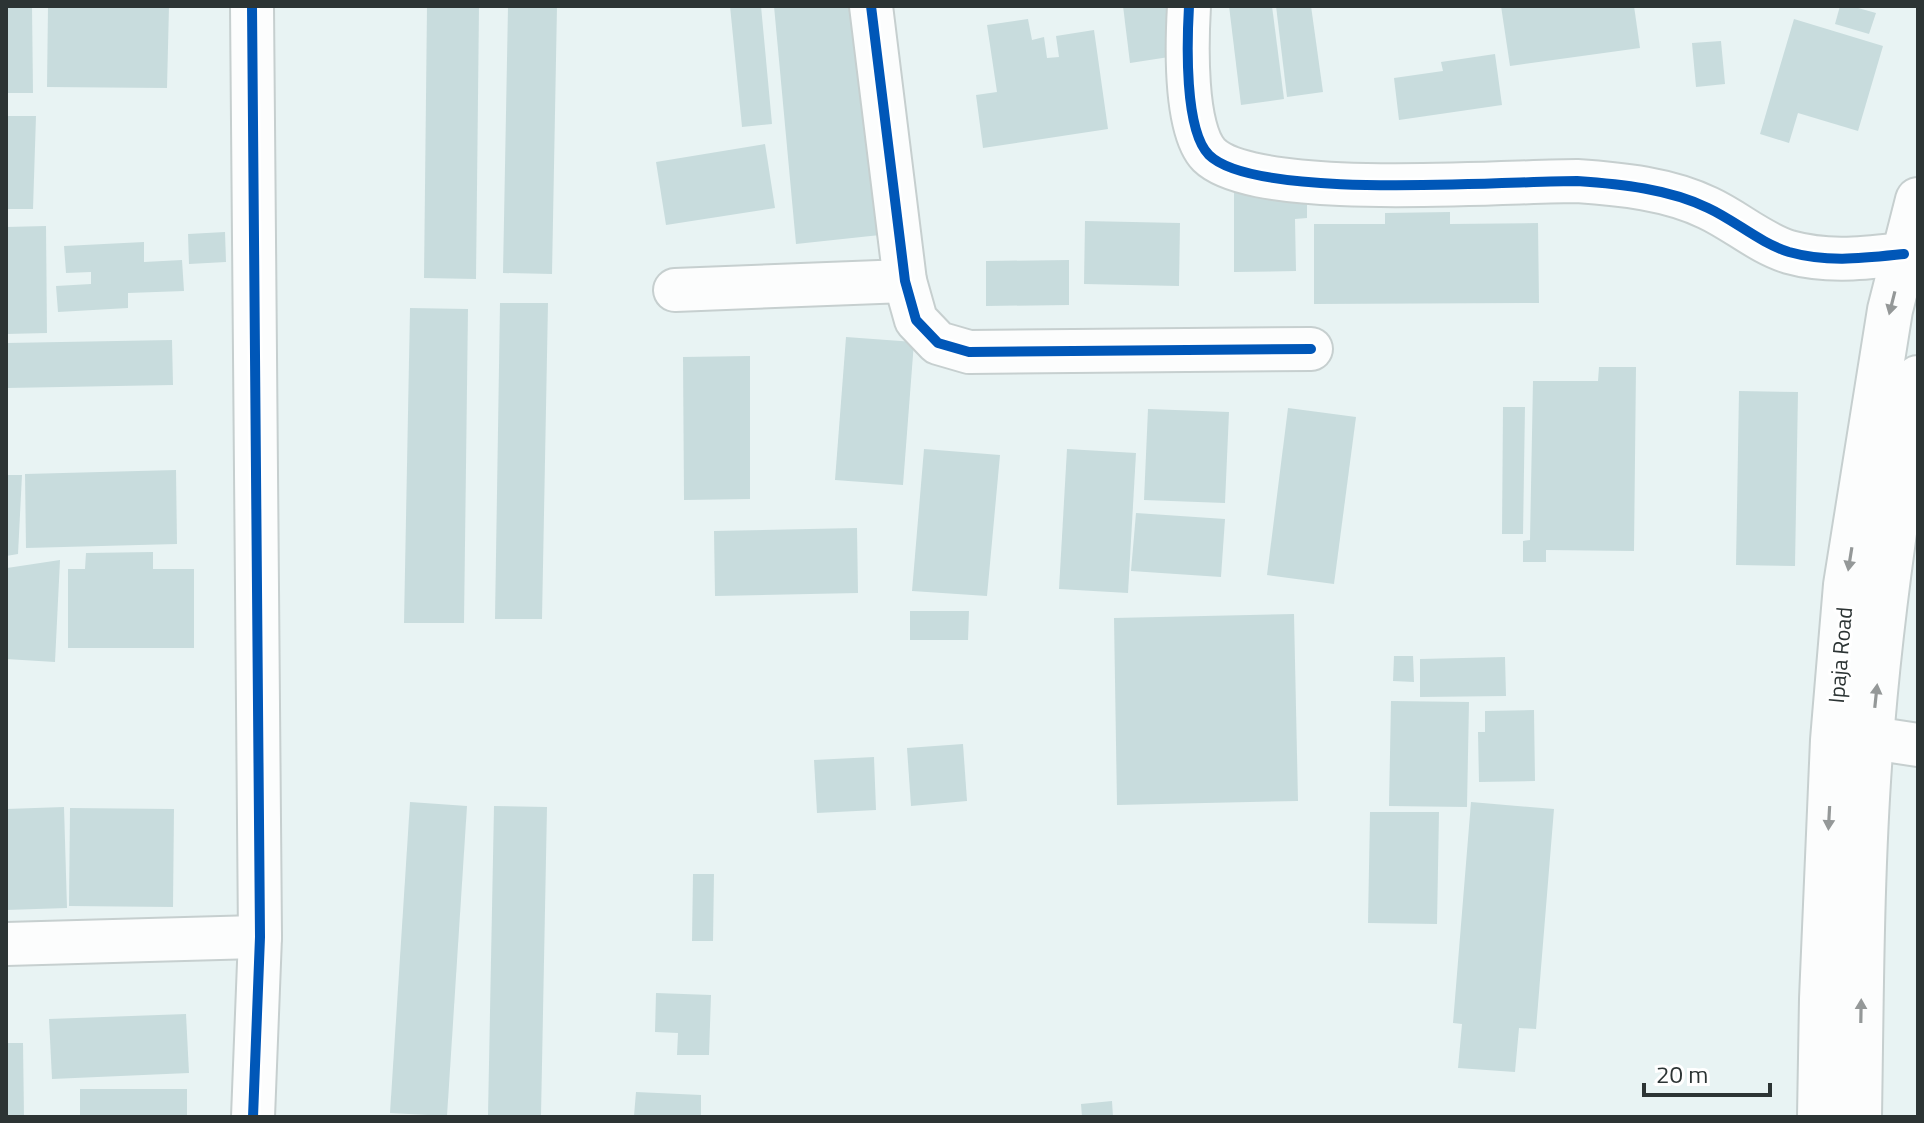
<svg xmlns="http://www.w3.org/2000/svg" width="1924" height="1123" font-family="'Titillium Web',sans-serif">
<rect width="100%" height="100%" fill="#e8f3f3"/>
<!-- building -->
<g fill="#c8dcdd">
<polygon points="6,6 32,6 33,93 6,93"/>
<polygon points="48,6 169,6 167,88 47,87"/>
<polygon points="427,6 479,6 476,279 424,278"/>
<polygon points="508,6 557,6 552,274 503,273"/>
<polygon points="730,6 761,6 772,124 742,127"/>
<polygon points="774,6 859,6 880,235 796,244"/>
<polygon points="1123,6 1176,6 1182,55 1130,63"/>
<polygon points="1229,6 1272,6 1284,99 1241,105"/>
<polygon points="1276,6 1311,6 1323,92 1287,97"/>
<polygon points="1501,6 1634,6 1640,48 1510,66"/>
<polygon points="1840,6 1851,6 1876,13 1869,34 1835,24"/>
<polygon points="1028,19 1032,40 1044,37 1047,58 1059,57 1056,36 1094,30 1108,129 983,148 976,95 997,92 987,25"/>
<polygon points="1794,19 1883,46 1858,131 1798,113 1789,143 1760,134"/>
<polygon points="1721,41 1725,84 1696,87 1692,43"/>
<polygon points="1495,54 1502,105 1399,120 1394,78 1443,71 1441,62"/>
<polygon points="6,116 36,116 33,209 6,209"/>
<polygon points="765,144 775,208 666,225 656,162"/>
<polygon points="1234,185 1307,185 1307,218 1295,219 1296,271 1234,272"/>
<polygon points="1450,212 1450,224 1538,223 1539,303 1314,304 1314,224 1385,224 1385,213"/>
<polygon points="1085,221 1180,223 1179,286 1084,284"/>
<polygon points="46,226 47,333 6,334 6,227"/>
<polygon points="225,232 226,262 189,264 188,234"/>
<polygon points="144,242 144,262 182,260 184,291 128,293 128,308 58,312 56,286 91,284 91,272 66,273 64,246"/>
<polygon points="1069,260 1069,305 986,306 986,261"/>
<polygon points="500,303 548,303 542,619 495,619"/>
<polygon points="410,308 468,309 464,623 404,623"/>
<polygon points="846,337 914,342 903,485 835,480"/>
<polygon points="172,340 173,385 6,388 6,343"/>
<polygon points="750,356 750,499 684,500 683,357"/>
<polygon points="1599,367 1636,367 1634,551 1546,550 1546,562 1523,562 1523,541 1530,540 1533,381 1598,381"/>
<polygon points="1739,391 1798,392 1795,566 1736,565"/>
<polygon points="1503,407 1525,407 1523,534 1502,534"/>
<polygon points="1288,408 1356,417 1334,584 1267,575"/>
<polygon points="1148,409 1229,412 1225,503 1144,500"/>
<polygon points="924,449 1000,455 987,596 912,591"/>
<polygon points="1067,449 1136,453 1128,593 1059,589"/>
<polygon points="176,470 177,544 26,548 25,474"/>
<polygon points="6,475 22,475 18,554 6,556"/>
<polygon points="1136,513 1225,519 1221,577 1131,571"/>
<polygon points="857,528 858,593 715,596 714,531"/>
<polygon points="153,552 153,569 194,569 194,648 68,648 68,569 85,569 86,553"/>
<polygon points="60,560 55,662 6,659 7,568"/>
<polygon points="910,611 969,611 968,640 910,640"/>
<polygon points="1294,614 1298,801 1117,805 1114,618"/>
<polygon points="1394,656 1413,656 1414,682 1393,681"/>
<polygon points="1505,657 1506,696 1420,697 1420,659"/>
<polygon points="1391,701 1469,702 1467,807 1389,806"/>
<polygon points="1534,710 1535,781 1479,782 1478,732 1485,732 1485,711"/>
<polygon points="963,744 967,801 911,806 907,748"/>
<polygon points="874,757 876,810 817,813 814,760"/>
<polygon points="410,802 467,806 447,1116 390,1113"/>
<polygon points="1471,802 1554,809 1536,1029 1519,1028 1515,1072 1458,1068 1462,1024 1453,1023"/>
<polygon points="494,806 547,807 541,1116 488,1115"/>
<polygon points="64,807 67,908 6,910 6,809"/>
<polygon points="70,808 174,809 173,907 69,906"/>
<polygon points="1370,812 1439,812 1437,924 1368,923"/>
<polygon points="693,874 714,874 713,941 692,941"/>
<polygon points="656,993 711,995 709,1055 677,1055 678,1033 655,1032"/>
<polygon points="186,1014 189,1073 52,1079 49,1019"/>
<polygon points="6,1043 23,1043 24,1117 6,1117"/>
<rect x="80" y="1089" width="107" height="28"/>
<polygon points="636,1092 701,1095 701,1117 634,1116"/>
<polygon points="1112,1101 1113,1117 1082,1117 1081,1104"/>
</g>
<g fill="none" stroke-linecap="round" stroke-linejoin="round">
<defs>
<g id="minor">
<polyline points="252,6 260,937 253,1117"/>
<polyline points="871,6 905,281 916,320 938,343 969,352 1311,349"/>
<path d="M 1189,6 C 1187,41 1184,130 1209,155 C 1256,201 1505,181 1577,181 C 1621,184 1669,189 1708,208 C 1736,221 1760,243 1789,252 C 1828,263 1865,258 1904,254"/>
<polyline points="675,290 905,281"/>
<polyline points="1872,738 1918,745"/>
<polyline points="6,944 260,937"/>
</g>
<g id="secondary">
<polyline points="1820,1117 1822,999 1833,740 1846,585 1890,310 1918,200"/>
<path d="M 1859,1117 C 1861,995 1861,873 1870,752 C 1879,626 1897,502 1918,378"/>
</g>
</defs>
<!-- minor casing -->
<use href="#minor" stroke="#c6cfcf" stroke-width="46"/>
<!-- secondary casing -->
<use href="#secondary" stroke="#c6cfcf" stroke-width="48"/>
<!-- minor -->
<use href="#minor" stroke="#fcfdfd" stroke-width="42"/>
<!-- secondary -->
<use href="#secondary" stroke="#fcfdfd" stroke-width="44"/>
<defs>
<g id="cycleway">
<polyline points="252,6 260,937 253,1117"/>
<polyline points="871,6 905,281 916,320 938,343 969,352 1311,349"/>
<path d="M 1189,6 C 1187,41 1184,130 1209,155 C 1256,201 1505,181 1577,181 C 1621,184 1669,189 1708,208 C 1736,221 1760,243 1789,252 C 1828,263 1865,258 1904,254"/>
</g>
</defs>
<!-- cycleway casing -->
<use href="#cycleway" stroke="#fff" stroke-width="15"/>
<!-- cycleway -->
<use href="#cycleway" stroke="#0057b8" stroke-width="10"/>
</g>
<!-- one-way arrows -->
<defs><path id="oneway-solid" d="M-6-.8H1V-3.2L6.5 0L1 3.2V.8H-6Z" transform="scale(2)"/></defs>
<g fill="#949898">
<use href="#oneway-solid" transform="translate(1892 303) rotate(104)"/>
<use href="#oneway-solid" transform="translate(1850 559) rotate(99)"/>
<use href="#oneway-solid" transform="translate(1876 696) rotate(-84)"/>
<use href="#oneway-solid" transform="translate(1829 818) rotate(93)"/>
<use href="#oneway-solid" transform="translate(1861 1011) rotate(-89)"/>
</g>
<g text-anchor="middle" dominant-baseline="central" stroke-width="6" stroke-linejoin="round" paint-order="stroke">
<!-- street labels -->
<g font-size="22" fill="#2c3434" stroke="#fff">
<text transform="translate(1840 655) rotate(-85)">Ipaja Road</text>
</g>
</g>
<!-- border -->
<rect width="1924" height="1123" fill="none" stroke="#2c3434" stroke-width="16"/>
<!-- scale -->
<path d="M1644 1083v12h126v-12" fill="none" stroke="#2c3434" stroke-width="4"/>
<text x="1656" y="1083" font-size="24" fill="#2c3434" stroke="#ffffff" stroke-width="6" paint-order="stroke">20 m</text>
</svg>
